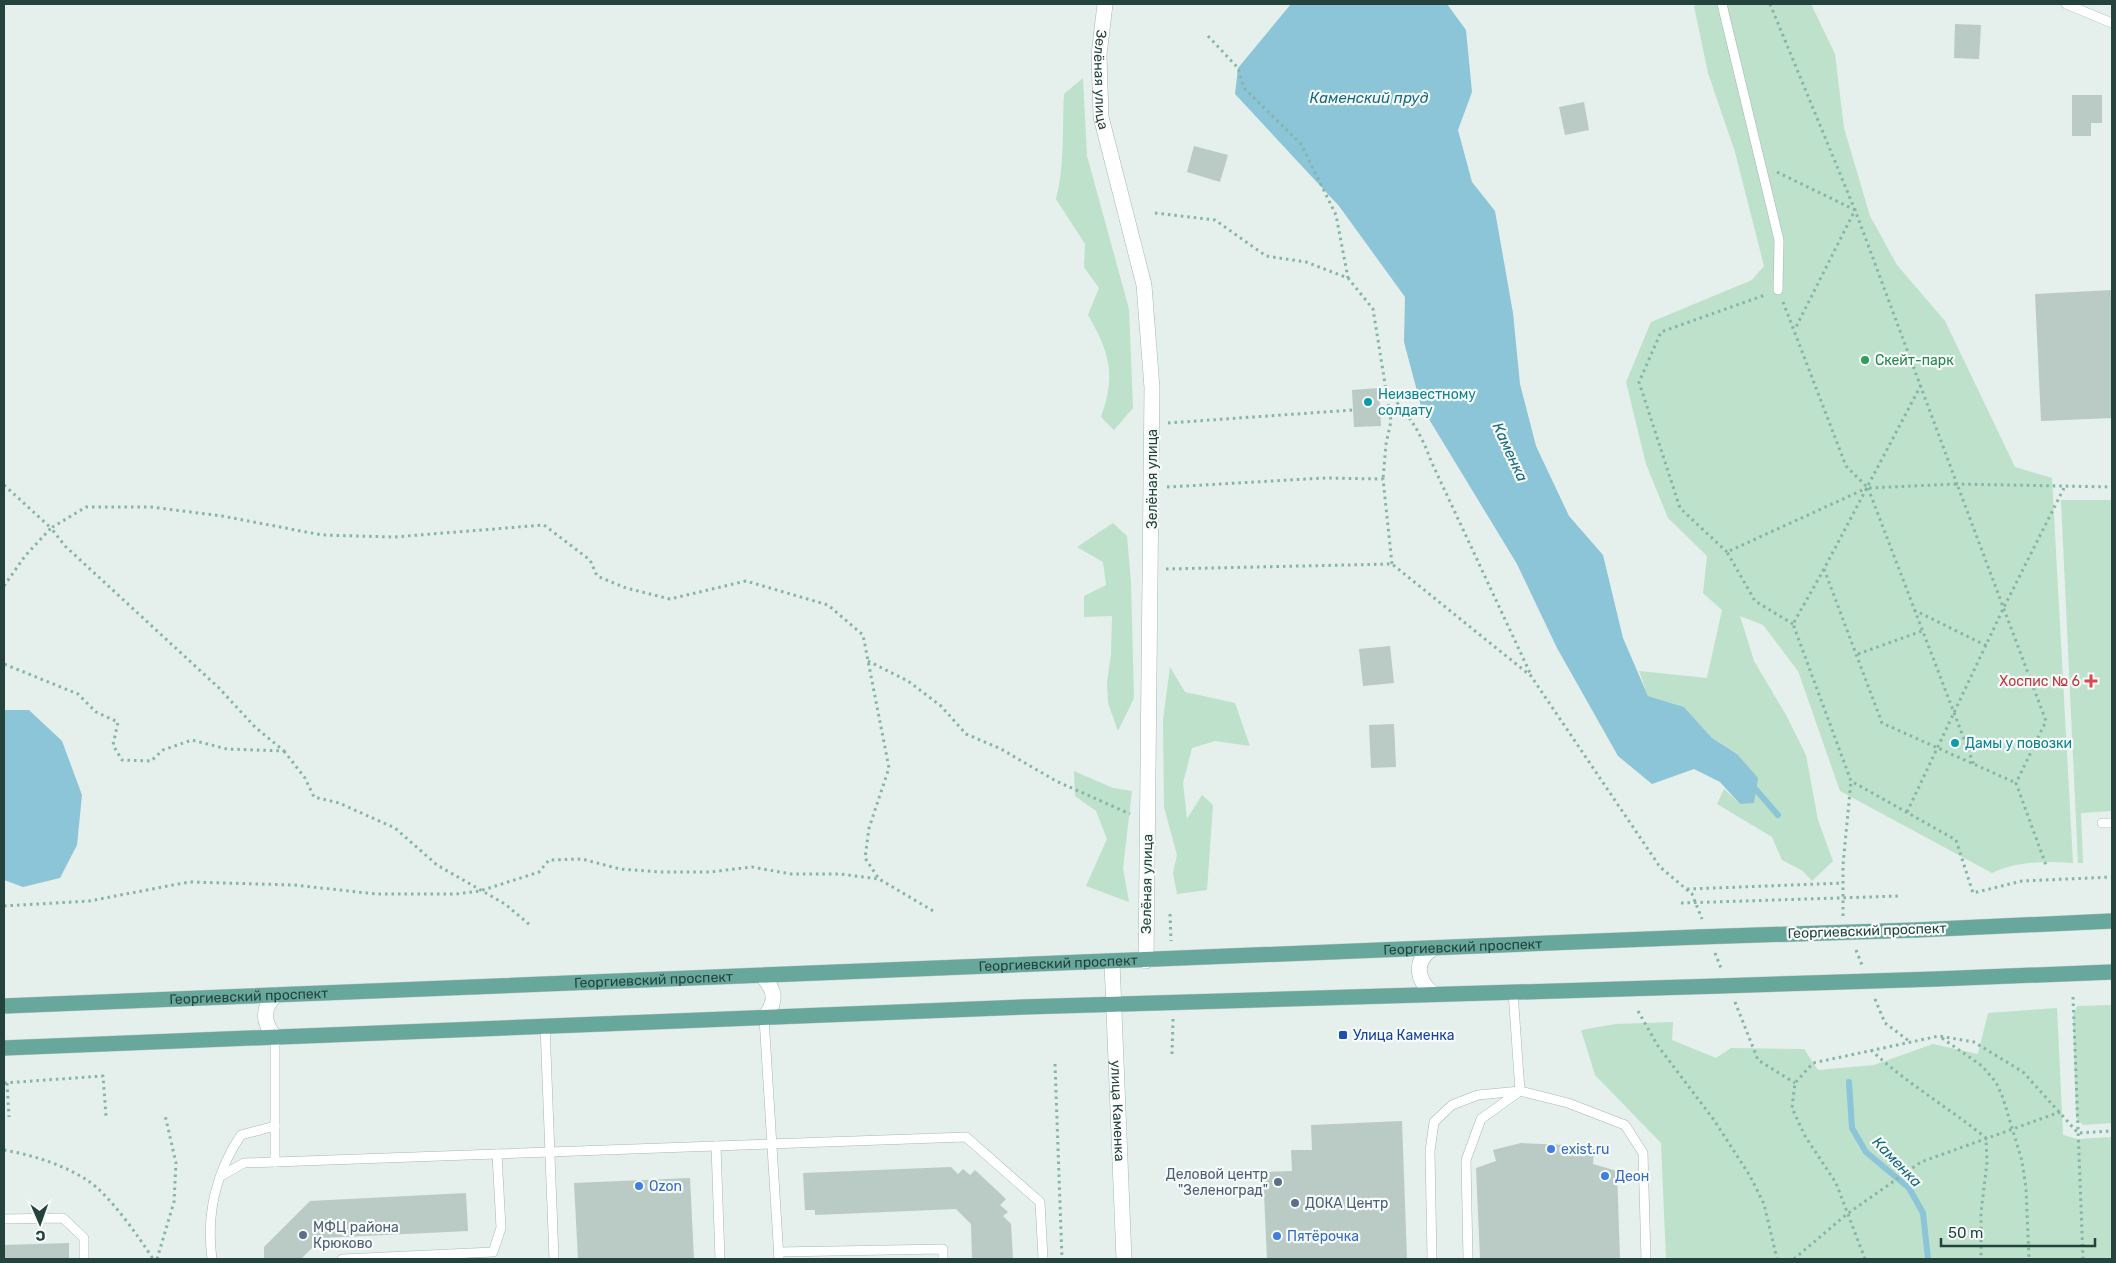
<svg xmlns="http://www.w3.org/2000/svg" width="2116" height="1263" font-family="Rubik,sans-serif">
<rect width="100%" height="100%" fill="#e5efeb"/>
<!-- green -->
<g fill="#bde1ca">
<path d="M 1698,4 L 1811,4 L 1835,54 L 1844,128 L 1870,216 L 1897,265 L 1945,321 L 2015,467 L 2052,478 L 2073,863 C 2046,861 2017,861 1992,873 L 1840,791 L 1798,671 L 1763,625 L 1740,616 L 1754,661 L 1786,715 L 1806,755 L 1818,820 L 1833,861 L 1812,881 L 1803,871 L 1782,860 L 1772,837 L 1717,804 L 1724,789 L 1740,804 L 1737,754 L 1712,738 L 1684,707 L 1648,696 L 1639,671 L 1707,678 L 1722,610 L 1703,593 L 1707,556 L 1668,518 L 1646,464 L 1626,382 L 1651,322 L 1752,280 L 1764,266 L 1735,152 L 1708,73 L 1694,6 Z"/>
<path d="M 1083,78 L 1087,156 L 1129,309 L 1133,408 L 1114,430 L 1101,417 C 1116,375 1110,353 1088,315 L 1099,288 L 1084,267 L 1085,244 L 1056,199 C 1065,165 1062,129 1064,94 Z"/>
<polygon points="2061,500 2112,500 2112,811 2081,813 2083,863 2078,863"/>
<polygon points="1113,523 1127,536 1131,583 1134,698 1118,731 1108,703 1107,682 1111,655 1112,616 1084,617 1084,596 1106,585 1103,562 1077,547"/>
<polygon points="1170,667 1185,692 1235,703 1250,746 1215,741 1192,748 1183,783 1187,819 1202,795 1213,805 1207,890 1177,894 1173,873 1177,855 1164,807 1163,720"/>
<polygon points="1074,771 1113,788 1132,791 1123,868 1129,902 1086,886 1107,839 1096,811 1075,796"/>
<polygon points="2112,1005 2112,1123 2083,1125 2076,1118 2073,1016 2077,1006"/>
<polygon points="2057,1008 2063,1135 2078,1139 2112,1137 2112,1259 1666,1259 1661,1143 1595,1075 1581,1030 1616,1024 1673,1022 1672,1040 1716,1058 1731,1048 1804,1049 1818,1070 1874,1065 1933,1044 1978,1054 1988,1013"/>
</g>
<!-- water -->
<g fill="#8bc5d7">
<polygon points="1291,4 1447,4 1466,30 1472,92 1458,130 1472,182 1495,211 1513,313 1520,384 1536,446 1569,516 1603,555 1623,638 1648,696 1684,707 1712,738 1737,754 1758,778 1754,803 1740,804 1720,782 1694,769 1652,784 1618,756 1557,648 1517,564 1421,406 1404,342 1405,297 1339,206 1235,94 1238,68"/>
<polygon points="4,710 29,710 62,741 82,795 77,845 60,878 23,887 4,880"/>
</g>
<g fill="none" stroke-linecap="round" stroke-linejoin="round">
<!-- stream -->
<g stroke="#8bc5d7" stroke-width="6">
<polyline points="1751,784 1778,815"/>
<polyline points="1849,1082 1852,1128 1866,1152 1909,1188 1923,1213 1928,1259"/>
</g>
</g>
<!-- building -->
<g fill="#bacac5">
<polygon points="1955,24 1981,25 1979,59 1954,58"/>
<polygon points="2072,95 2102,95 2102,123 2091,123 2091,136 2072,136"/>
<polygon points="1584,102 1589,130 1565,135 1559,107"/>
<polygon points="1194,146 1228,155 1220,182 1187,172"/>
<polygon points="2112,290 2112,418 2041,421 2035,294"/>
<polygon points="1379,388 1381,426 1354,427 1352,390"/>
<polygon points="1390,646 1394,683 1363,686 1359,649"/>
<polygon points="1394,724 1396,767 1371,768 1369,725"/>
<polygon points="1402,1121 1407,1259 1267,1259 1263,1172 1292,1171 1291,1150 1312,1150 1311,1125"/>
<polygon points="1521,1143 1566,1145 1594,1149 1593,1164 1617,1171 1620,1259 1480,1259 1476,1168 1496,1161 1493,1150"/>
<polygon points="951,1167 958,1174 963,1169 970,1175 975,1170 1006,1199 1000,1205 1008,1212 1003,1216 1011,1224 1013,1259 972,1259 971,1224 956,1209 815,1215 815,1210 805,1210 803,1173"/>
<polygon points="690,1178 694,1259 578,1259 574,1183"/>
<polygon points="466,1193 468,1231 322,1238 301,1259 264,1259 264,1247 310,1201"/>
<polygon points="69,1243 69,1259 4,1259 4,1245"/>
</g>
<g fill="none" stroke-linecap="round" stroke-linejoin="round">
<defs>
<g id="lane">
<polyline points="1722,4 1779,240 1778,290"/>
<polyline points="2066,4 2112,23"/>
<polyline points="2102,823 2112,823"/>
<polyline points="764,1018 779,1259"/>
<polyline points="545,1026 554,1259"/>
<polyline points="716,1146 720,1259"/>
<polyline points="275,1162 275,1037"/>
<polyline points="221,1176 244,1163 966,1137 1040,1202 1043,1259"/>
<polyline points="4,1219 63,1218 84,1238 84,1259"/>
<polyline points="778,1252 943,1249 943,1259"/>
<path d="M 212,1259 C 206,1215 216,1172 241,1135 L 275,1126"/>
<polyline points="342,1259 493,1252 501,1228 497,1154"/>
<polyline points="1432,1259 1430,1151 1434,1122 1452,1105 1478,1095 1520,1091 1568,1103 1625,1125 1643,1153 1646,1259"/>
<polyline points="1468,1259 1466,1160 1481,1119 1520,1091 1513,992"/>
</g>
<g id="street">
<path id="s1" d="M 1105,4 L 1099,55 L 1101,117 L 1144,285 L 1152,388 L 1146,961"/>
<path d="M 762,976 C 776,990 777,1002 764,1018"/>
<path d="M 1432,993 C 1416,979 1414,961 1432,949"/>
<path d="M 275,1037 C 263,1023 261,1008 276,995"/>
</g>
<g id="secondary">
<path id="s2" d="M 1112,962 L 1124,1259"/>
</g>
<g id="primary">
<polyline points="1916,930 2112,921"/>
<polyline points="1936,979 2112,972"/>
<path id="s3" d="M 4,1006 L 1698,937"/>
<polyline points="4,1048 1023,1007 1719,986"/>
</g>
</defs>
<!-- lane casing -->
<use href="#lane" stroke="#a7b8b3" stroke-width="10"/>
<!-- street casing -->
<use href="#street" stroke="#a7b8b3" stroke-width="16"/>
<!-- secondary casing -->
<use href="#secondary" stroke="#a3bcb5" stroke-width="16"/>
<!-- primary casing -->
<use href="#primary" stroke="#c1cac8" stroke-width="16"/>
<!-- path -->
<g stroke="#84b5a9" stroke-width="3" stroke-dasharray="2.5 4" stroke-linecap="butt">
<polyline points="1770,4 1855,210 1957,484 2112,487"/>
<polyline points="1208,36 1238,68 1244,88 1301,144 1336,215 1348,278"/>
<polyline points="1777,172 1855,210 1795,329"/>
<polyline points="1155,213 1215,220 1266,256 1306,262 1348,278 1373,309 1391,421 1386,444 1383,479"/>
<polyline points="1783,302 1846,466 1868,488 1957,484 2046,721 2016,783 2047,868"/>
<polyline points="1921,385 1824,569 1882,723 2016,783"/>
<path d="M 1388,393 C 1410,416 1420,431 1431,461 L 1531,675"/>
<polyline points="1168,423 1353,410"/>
<polyline points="4,485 51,528 86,507 151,507 222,516 322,535 394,537 544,525 590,560 597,576 626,588 670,599 746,581 828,605 863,635 889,768 869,828 865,858 879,879 935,912"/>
<polyline points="1167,487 1325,478 1383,479 1392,564"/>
<polyline points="1868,488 1974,765"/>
<polyline points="1727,552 1680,508 1639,382 1661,332 1765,295"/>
<polyline points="1166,569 1392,564 1531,676 1660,867 1692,894 1702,919"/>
<polyline points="1824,569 1793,624 1851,781 1956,840 1973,893 2022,881 2112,877"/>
<polyline points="4,586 25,556 51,528 65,546 219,688 255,727 284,751 227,749 192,740 163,750 151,761 122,760 113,745 118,722 96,712 78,694 4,664"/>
<polyline points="1914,610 1987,646"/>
<polyline points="1793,624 1755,601 1727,552 1867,488"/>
<polyline points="1858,654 1922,631"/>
<polyline points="868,661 908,681 941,706 966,734 1001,749 1056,781 1130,814"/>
<polyline points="284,751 305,778 314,797 339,803 395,828 437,865 505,904 530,925"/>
<polyline points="1907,812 2003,609 2065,486"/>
<polyline points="1687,889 1843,883"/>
<polyline points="4,906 89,901 189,882 294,885 376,894 456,894 480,891 539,872 549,860 582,859 620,869 660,872 710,872 752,867 791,874 840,874 879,879"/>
<polyline points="1170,914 1171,941"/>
<polyline points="1843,916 1843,865 1851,781"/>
<polyline points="1856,950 1862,965"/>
<polyline points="1715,953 1721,968"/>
<polyline points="2073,997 2083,1259"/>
<polyline points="1875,999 1885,1023 1909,1041"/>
<polyline points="1735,1002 1758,1060 1795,1083"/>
<polyline points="1638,1011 1658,1046 1714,1120 1750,1176 1764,1204 1777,1259"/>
<polyline points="1942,1038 1982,1066 1996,1082 2003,1098 2022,1161 2026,1188 2029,1259"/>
<path d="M 1871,1050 C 1906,1083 1948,1107 1986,1138 L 1987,1162 L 1981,1213 L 1981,1259"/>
<polyline points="1172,1054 1173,1019"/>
<polyline points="1055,1064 1062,1259"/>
<polyline points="4,1083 103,1076 106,1116"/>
<polyline points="7,1083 9,1117"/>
<path d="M 4,1150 C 32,1155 62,1164 87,1180 C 109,1194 139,1237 153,1259"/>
<polyline points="157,1259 174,1202 176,1163 165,1115"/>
<polyline points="1794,1259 1847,1214 1921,1162 2060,1112"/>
<polyline points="1865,1259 1836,1183 1805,1136 1792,1108 1795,1083 1813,1063 1939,1036 1974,1042 2023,1072 2078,1133 2112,1131"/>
</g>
<!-- lane -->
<use href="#lane" stroke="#fff" stroke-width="9"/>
<!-- street -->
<use href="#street" stroke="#fff" stroke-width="15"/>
<!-- secondary -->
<use href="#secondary" stroke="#fff" stroke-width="15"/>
<!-- primary -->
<use href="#primary" stroke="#67a79c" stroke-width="15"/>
<defs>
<g id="primary-bridge">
<polyline points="1698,937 1916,930"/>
<polyline points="1719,986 1936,979"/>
</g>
</defs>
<!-- primary-bridge casing -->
<use href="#primary-bridge" stroke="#c1cac8" stroke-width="16" stroke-linecap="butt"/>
<!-- path-bridge -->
<polyline stroke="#84b5a9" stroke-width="3" stroke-dasharray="2.5 4" stroke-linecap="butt" points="1681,903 1900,896"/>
<!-- primary-bridge -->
<use href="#primary-bridge" stroke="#67a79c" stroke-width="15"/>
</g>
<!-- markers -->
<circle fill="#2e9e5b" stroke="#f6fbf9" stroke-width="2" cx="1865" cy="360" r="5"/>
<g fill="#0f9aa8" stroke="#f6fbf9" stroke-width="2">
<circle cx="1368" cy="402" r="5"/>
<circle cx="1955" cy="743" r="5"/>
</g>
<path fill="#e0444e" stroke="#f6fbf9" stroke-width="2" d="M2088.5 673.5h5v5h5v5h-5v5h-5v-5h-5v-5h5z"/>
<rect fill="#1a4fb4" stroke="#f6fbf9" stroke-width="2" x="1338" y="1030" width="10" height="10" rx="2.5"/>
<g fill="#3f7fe0" stroke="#f6fbf9" stroke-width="2">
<circle cx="1551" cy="1149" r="5"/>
<circle cx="1605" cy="1176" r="5"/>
<circle cx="639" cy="1186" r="5"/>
<circle cx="1277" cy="1236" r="5"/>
</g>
<g fill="#5c6f8a" stroke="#f6fbf9" stroke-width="2">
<circle cx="1278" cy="1182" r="5"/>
<circle cx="1295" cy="1203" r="5"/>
<circle cx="303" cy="1235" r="5"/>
</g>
<g text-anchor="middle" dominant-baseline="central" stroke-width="4.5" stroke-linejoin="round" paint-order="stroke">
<!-- street labels -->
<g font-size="14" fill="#23433c" stroke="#f6fbf9">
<text stroke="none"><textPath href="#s1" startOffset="76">Зелёная улица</textPath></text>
<text transform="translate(1152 479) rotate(-90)">Зелёная улица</text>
<text transform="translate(1147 884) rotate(-89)">Зелёная улица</text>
<text transform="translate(1867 931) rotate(-2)">Георгиевский проспект</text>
<text stroke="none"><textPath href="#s3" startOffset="1460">Георгиевский проспект</textPath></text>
<text stroke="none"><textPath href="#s3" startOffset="1055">Георгиевский проспект</textPath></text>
<text stroke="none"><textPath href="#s3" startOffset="650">Георгиевский проспект</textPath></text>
<text stroke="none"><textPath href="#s3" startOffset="245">Георгиевский проспект</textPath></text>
<text stroke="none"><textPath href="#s2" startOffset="149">улица Каменка</textPath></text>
</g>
<!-- leisure labels -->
<g font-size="14" fill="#27864d" stroke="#f6fbf9" text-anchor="start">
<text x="1875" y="360">Скейт-парк</text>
</g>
<!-- culture labels -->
<g font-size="14" fill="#0d838f" stroke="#f6fbf9" text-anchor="start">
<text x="1378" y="394">Неизвестному<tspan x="1378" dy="16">солдату</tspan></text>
<text x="1965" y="743">Дамы у повозки</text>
</g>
<!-- health labels -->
<g font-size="14" fill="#be3a42" stroke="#f6fbf9" text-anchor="end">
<text x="2080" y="681">Хоспис № 6</text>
</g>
<!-- transit labels -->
<g font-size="14" fill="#164399" stroke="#f6fbf9" text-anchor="start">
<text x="1353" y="1035">Улица Каменка</text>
</g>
<!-- shop labels -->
<g font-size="14" fill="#366cbe" stroke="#f6fbf9" text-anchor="start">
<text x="1561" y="1149">exist.ru</text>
<text x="1615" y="1176">Деон</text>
<text x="649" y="1186">Ozon</text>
<text x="1287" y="1236">Пятёрочка</text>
</g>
<!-- service labels -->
<g font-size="14" fill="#4e5e75" stroke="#f6fbf9" text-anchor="start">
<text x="1268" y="1174" text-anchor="end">Деловой центр<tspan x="1268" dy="16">"Зеленоград"</tspan></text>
<text x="1305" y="1203">ДОКА Центр</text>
<text x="313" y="1227">МФЦ района<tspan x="313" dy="16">Крюково</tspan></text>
</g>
<!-- water labels -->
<g font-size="15" font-style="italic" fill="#186983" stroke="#f6fbf9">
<text x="1369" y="98">Каменский пруд</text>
<text transform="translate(1510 452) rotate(65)">Каменка</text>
<text transform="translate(1897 1162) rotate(46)">Каменка</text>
</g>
</g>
<!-- border -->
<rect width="2116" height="1263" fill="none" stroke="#23433c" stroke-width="10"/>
<!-- north arrow -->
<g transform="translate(40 1223) rotate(178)" stroke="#f6fbf9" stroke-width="4" paint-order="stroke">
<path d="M0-4L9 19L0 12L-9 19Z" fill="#23433c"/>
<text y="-8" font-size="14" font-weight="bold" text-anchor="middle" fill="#23433c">С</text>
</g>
<!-- scale -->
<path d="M1941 1238v8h154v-8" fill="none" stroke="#23433c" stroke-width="2.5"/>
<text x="1948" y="1238" font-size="15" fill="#23433c" stroke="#f6fbf9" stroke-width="4" paint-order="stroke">50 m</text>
</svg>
